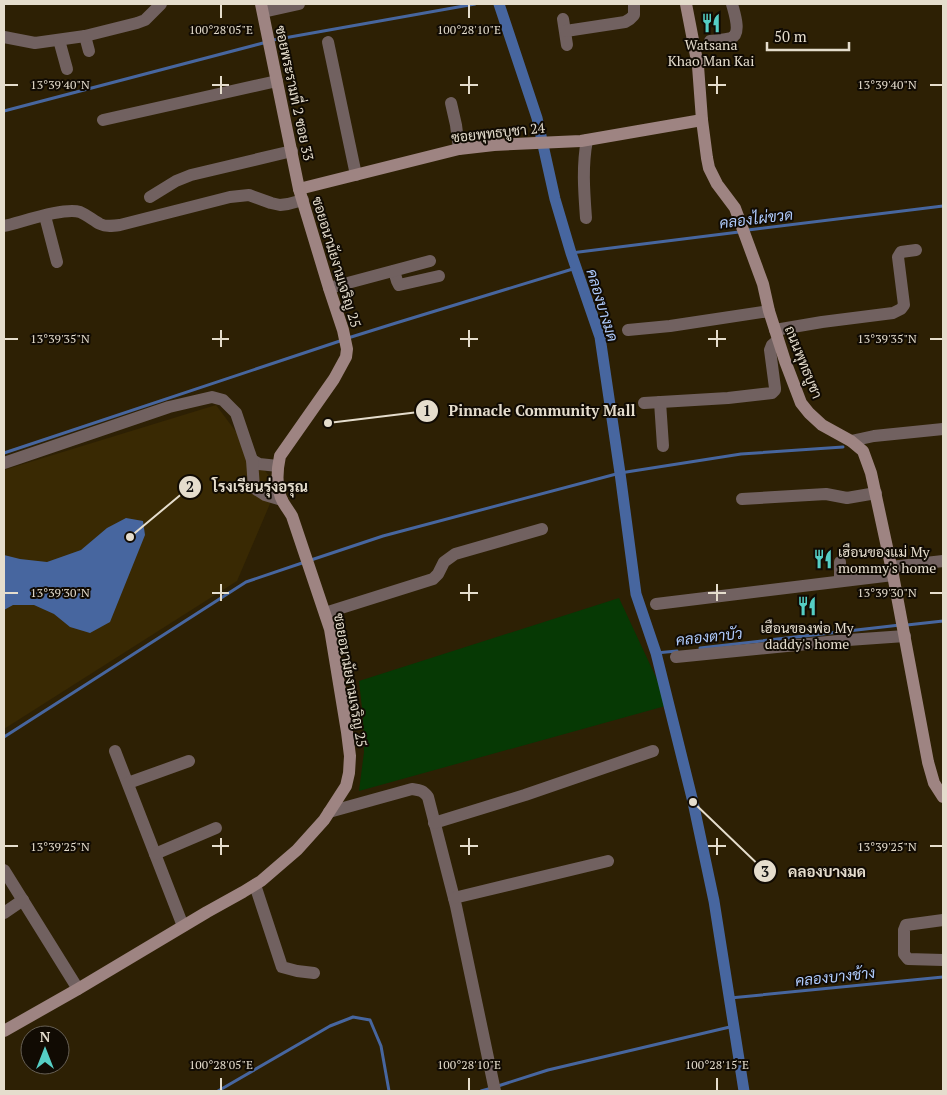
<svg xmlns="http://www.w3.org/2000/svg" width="947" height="1095" font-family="'PT Serif',Sarabun,serif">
<rect width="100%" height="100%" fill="#2d2004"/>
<!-- built -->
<polygon fill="#392903" points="216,405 272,480 275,492 237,581 4,729 4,470"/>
<!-- green -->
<polygon fill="#063904" points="619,598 669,705 359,791 364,752 363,717 359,681"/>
<!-- water -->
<polygon fill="#47669f" points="126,518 143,521 145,535 110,622 90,633 70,627 54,614 34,605 13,605 4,610 4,555 20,559 47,562 81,550 107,528"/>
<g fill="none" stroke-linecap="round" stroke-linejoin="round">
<!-- stream -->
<g stroke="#47669f" stroke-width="3">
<polyline points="273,40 475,4"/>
<polyline points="4,111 267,42"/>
<polyline points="748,230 943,206"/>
<polyline points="571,253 739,232"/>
<polyline points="348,338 396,323 576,268"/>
<polyline points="4,453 343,340"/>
<polyline points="311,560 383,536 620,473 741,454 843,447"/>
<polyline points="907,625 943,621"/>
<polyline points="700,648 900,625"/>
<polyline points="656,653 677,651"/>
<polyline points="4,737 246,582 305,562"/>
<polyline points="730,998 943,977"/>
<polyline points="498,1086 548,1070 734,1026"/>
<polyline points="218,1091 330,1026 353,1017 370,1020 381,1046 389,1091"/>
<polyline points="481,1091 492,1088"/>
</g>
<!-- canal -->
<polyline stroke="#47669f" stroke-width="11" points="499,4 537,118 555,199 571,253 600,337 620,473 636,594 656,653 693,802 714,901 744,1091"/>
<!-- street -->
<g stroke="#716160" stroke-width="12">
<polyline points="263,12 299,4"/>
<polyline points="563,19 567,45"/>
<polyline points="566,31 625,22 630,19 634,15 634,4"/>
<polyline points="85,36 89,51"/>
<polyline points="4,37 35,43 85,36 137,23 145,20 161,4"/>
<polyline points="59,40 67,69"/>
<path d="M 710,41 C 717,40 725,40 731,38 C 742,34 734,12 732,4"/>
<polyline points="328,42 356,175"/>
<polyline points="451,103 456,125 459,149"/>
<polyline points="103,120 277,81"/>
<polyline points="150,197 176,181 191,175 292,151"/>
<polyline points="45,216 57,262"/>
<path d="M 586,218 C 584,191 582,166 587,140"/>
<path d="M 4,226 C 22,222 64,207 80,212 C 87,215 94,221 100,224 C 106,227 113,226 120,225 L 230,197 L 249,195 L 271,203 L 280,205 L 288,204 L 303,200"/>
<polyline points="394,271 397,281 399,285 439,276"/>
<polyline points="329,288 430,261"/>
<polyline points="628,330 670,326 769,311"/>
<polyline points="775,330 822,322 893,313 901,309 904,305 898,257 901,252 916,250"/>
<polyline points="660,402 663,446"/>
<polyline points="644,403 728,398 772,393 775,390 775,388 770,350 772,345 778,340"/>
<polyline points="851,441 874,436 943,429"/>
<polyline points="252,460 259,464 278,466"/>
<polyline points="4,463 169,407 212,397 223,400 236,413 252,460 254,488 265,495 282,500"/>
<polyline points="742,499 826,494 847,498 876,493"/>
<polyline points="840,562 840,581"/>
<polyline points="891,567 943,561"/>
<polyline points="656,604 893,575"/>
<polyline points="325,613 433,579 438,574 444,562 455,554 542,529"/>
<polyline points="676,657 848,640 905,636"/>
<polyline points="115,751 183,926"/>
<polyline points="128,783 189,761"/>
<path d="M 329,812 L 412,789 C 419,790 423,790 428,797 L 456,906 L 495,1091"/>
<polyline points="434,823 525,795 653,751"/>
<polyline points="155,854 216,828"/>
<polyline points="4,870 78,989"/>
<polyline points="255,885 282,967 297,971 314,973"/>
<polyline points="454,898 608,861"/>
<polyline points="4,913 23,900"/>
<polyline points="943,920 906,925 904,930 904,954 908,959 943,960"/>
</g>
<!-- secondary -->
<g stroke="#9e8482" stroke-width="12">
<polyline points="686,4 698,66 702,120 707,158 709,168 717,184 735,208 763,284 769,311 785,361 801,403 809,413 822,425 851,441 863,451 871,473 893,575 928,762 934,783 943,797"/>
<polyline points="299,189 459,149 494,145 581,141 702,120"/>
<path d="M 4,1031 L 78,989 L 207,912 L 243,892 L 261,881 L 297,850 L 324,820 L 346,786 L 349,773 L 350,756 L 347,732 L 330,629 L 292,516 C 289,511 286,507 283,502 C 276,489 277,470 280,456 L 334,379 L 346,357 L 347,349 L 343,330 L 329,288 L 299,189 L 261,4"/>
</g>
</g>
<!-- ticks -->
<path fill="none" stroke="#e5ddcd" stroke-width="2" d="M 221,5 L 221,18M 469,5 L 469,18M 221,76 L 221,94M 469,76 L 469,94M 717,76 L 717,94M 5,85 L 18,85M 212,85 L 229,85M 460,85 L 478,85M 708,85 L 726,85M 930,85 L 942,85M 221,330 L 221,347M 469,330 L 469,347M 717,330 L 717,347M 5,339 L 18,339M 212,339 L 229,339M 460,339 L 478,339M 708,339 L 726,339M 930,339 L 942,339M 221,584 L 221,601M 469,584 L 469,601M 717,584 L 717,601M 5,593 L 18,593M 212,593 L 229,593M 460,593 L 478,593M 708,593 L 726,593M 930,593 L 942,593M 221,838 L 221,855M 469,838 L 469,855M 717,838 L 717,855M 5,846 L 18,846M 212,846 L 229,846M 460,846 L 478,846M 708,846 L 726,846M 930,846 L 942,846M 221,1078 L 221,1090M 469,1078 L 469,1090M 717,1078 L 717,1090"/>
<!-- icons -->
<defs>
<symbol id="restaurant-bare" viewBox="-9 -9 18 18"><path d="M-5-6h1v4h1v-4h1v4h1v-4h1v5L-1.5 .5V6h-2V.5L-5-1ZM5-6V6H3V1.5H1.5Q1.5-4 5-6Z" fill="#55cec5" stroke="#110b03" stroke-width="2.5" paint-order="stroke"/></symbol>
</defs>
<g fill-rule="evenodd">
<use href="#restaurant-bare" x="697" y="9" width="28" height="28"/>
<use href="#restaurant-bare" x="809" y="545" width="28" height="28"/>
<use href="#restaurant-bare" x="793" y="592" width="28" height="28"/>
</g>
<g text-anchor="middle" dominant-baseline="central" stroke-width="4" stroke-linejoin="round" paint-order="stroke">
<!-- poi labels -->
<g font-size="14" fill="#e5ddcd" stroke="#110b03">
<text x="711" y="44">Watsana<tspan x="711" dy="16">Khao Man Kai</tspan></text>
<text x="838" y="551" text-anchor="start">เฮือนของแม่ My<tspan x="838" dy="16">mommy's home</tspan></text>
<text x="807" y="627">เฮือนของพ่อ My<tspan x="807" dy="16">daddy's home</tspan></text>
</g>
<!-- street labels -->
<g font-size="14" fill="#e5ddcd" stroke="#110b03">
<text transform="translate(295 93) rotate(78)">ซอยพระรามที่ 2 ซอย 33</text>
<text transform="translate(498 132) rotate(-6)">ซอยพุทธบูชา 24</text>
<text transform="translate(337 262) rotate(73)">ซอยอนามัยงามเจริญ 25</text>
<text transform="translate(804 362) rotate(68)">ถนนพุทธบูชา</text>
<text transform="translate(351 680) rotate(80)">ซอยอนามัยงามเจริญ 25</text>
</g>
<!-- water labels -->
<g font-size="15" font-style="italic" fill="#afcbfd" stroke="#110b03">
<text transform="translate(756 218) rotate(-7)">คลองไผ่ขวด</text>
<text transform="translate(603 305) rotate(73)">คลองบางมด</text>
<text transform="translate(709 636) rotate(-6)">คลองตาบัว</text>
<text transform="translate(835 976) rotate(-6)">คลองบางช้าง</text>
</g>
</g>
<g font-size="12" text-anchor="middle" fill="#e5ddcd" stroke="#110b03" stroke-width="4" stroke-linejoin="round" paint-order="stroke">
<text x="221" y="34">100°28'05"E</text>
<text x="469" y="34">100°28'10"E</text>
<text x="60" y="89">13°39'40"N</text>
<text x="887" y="89">13°39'40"N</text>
<text x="60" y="343">13°39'35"N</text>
<text x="887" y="343">13°39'35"N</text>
<text x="60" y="597">13°39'30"N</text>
<text x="887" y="597">13°39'30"N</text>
<text x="60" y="851">13°39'25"N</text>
<text x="887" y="851">13°39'25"N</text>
<text x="221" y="1069">100°28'05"E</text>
<text x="469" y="1069">100°28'10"E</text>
<text x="717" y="1069">100°28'15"E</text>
</g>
<!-- callouts -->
<path fill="none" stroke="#e5ddcd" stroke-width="2" d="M328 423L427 411M130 537L190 487M693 802L765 871"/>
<g fill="#e5ddcd" stroke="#110b03" stroke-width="2">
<circle cx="328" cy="423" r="5"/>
<circle cx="130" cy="537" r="5"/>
<circle cx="693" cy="802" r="5"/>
<circle cx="427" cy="411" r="12"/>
<circle cx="190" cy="487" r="12"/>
<circle cx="765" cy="871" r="12"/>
</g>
<g font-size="15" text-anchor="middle" font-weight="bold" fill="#111">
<text x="427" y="416">1</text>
<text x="190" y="492">2</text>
<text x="765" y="877">3</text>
</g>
<g font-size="15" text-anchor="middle" font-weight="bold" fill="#e5ddcd" stroke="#110b03" stroke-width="4" stroke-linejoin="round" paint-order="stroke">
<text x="542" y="416">Pinnacle Community Mall</text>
<text x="260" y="492">โรงเรียนรุ่งอรุณ</text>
<text x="827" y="877">คลองบางมด</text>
</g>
<!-- border -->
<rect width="947" height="1095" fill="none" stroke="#e5ddcd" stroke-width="10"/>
<!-- north arrow -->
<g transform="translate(45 1050)"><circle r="24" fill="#110b03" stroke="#665f54"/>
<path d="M0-4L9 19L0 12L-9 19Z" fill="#55cec5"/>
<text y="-8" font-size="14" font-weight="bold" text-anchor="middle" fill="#e5ddcd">N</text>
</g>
<!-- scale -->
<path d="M767 42v8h82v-8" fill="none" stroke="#e5ddcd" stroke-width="2.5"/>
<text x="774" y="42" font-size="15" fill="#e5ddcd" stroke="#110b03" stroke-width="4" paint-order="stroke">50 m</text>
</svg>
